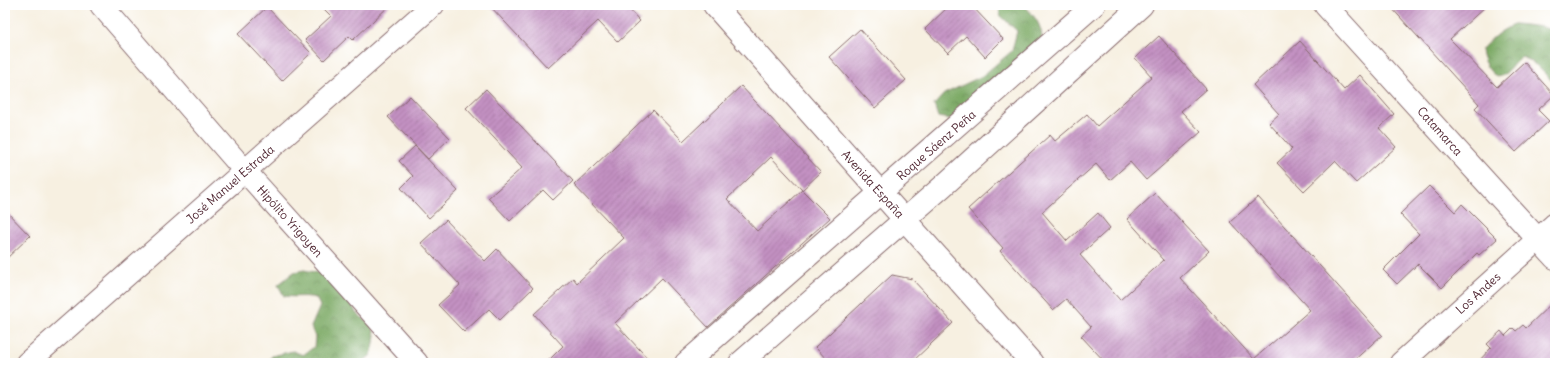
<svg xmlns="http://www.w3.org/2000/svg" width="1560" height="368" font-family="Delius,sans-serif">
<defs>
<pattern id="forest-crowns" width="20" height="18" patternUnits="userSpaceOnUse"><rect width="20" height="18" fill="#79a862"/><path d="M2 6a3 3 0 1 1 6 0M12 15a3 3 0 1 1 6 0" fill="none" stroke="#658851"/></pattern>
<pattern id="building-hatch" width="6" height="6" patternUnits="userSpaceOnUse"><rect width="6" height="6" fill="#c391c2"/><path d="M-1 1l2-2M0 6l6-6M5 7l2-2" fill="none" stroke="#a0769e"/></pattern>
</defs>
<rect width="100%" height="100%" fill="#fff"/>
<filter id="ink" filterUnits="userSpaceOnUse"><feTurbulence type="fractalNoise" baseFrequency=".025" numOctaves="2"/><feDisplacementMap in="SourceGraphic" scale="8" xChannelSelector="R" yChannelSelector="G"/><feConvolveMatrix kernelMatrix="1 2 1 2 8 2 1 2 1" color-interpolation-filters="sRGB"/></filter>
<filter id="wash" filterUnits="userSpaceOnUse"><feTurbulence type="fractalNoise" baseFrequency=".012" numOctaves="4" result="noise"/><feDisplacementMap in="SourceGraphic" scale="16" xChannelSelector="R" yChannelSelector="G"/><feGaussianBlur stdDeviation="0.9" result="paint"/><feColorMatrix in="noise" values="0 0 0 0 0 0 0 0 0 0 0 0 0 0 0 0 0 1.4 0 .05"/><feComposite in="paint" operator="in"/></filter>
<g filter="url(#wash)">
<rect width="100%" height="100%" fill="#f7f0e1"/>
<!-- forest -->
<g fill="url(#forest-crowns)" stroke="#626446">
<path d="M 1000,5 L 1024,5 C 1034,16 1042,24 1042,40 L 962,121 L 938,117 L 934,105 L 944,94 L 982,76 L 1012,51 L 1017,31 L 1000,15 Z"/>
<path d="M 1516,24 L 1542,27 L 1555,31 L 1555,84 L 1536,65 L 1522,57 C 1512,62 1510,74 1498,77 C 1489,73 1482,60 1481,50 C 1492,38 1500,30 1516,24 Z"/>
<path d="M 304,270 L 325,274 L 347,295 L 356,313 L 372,325 L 375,335 L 374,344 L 371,355 L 363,362 L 267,363 L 272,356 L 293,351 L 303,355 L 314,347 L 315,337 L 311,327 L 320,306 L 316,298 C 304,295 295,298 284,296 L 278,285 L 294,272 Z"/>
</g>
<g id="blocks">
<!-- building -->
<g fill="url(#building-hatch)" fill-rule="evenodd">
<polygon points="320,5 390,5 353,40 349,36 324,60 305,40 331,16"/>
<polygon points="489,5 625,5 640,21 618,42 598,21 548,68"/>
<polygon points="950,5 971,5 1003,39 985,57 966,36 948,53 925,29"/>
<polygon points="1389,5 1487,5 1450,39 1497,87 1524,62 1554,95 1538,110 1549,121 1516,152 1475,108 1479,104"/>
<polygon points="267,7 311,53 282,81 238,34"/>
<polygon points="860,29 906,80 875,108 829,57"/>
<polygon points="1159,36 1206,89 1181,111 1201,132 1146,180 1130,162 1110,180 1096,164 1042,212 1067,241 1098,213 1110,228 1080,255 1120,300 1164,260 1127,219 1155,193 1209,251 1180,278 1254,359 1310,310 1230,222 1258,197 1382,335 1351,363 1106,363 1081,336 1091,327 1066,299 1053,310 1000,251 1003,248 968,209 1050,135 1055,141 1087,114 1097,126 1152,77 1135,58"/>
<polygon points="1300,41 1344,90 1360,75 1394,114 1379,128 1396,147 1356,183 1335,161 1304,191 1277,163 1292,149 1269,123 1279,114 1253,85"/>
<path d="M 741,86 L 821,172 L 802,190 L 830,218 L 708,327 L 662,278 L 615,323 L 652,363 L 546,363 L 563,346 L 534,314 L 573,278 L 577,283 L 624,238 L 574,185 L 653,110 L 683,141 ZM 771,157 L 802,190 L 757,231 L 727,199 Z"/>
<polygon points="486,89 573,181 553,200 543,190 510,221 488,198 522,168 466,108"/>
<polygon points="410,96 450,138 428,159 388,117"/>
<polygon points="415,146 458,191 429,218 401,188 413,176 399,161"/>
<polygon points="1429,186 1455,212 1462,204 1497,239 1479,255 1477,253 1442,288 1418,264 1397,284 1383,270 1419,234 1400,214"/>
<polygon points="5,210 30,236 5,260"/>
<polygon points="446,220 485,261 497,249 533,288 500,320 489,309 464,332 438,305 460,285 421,243"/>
<polygon points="892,275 912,279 953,323 911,363 830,363 815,347"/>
<polygon points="1555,300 1555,363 1477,363 1491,348 1487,344 1501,331 1505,336 1513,328 1516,331 1523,325 1526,328"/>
</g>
</g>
</g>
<g filter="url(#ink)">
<use href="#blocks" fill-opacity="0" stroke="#87686b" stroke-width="1"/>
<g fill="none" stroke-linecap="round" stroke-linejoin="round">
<defs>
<g id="street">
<polyline points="101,5 245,171 417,363"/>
<polyline points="1325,5 1555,258"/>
<polyline points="27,363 433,5"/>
<polyline points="686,363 1094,5"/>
<polyline points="740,363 942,187 1142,5"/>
<polyline points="1401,363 1555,224"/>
</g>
<polyline id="secondary" points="714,5 1032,363"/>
</defs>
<!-- street casing -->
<use href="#street" stroke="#87686b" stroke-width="24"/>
<!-- secondary casing -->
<use href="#secondary" stroke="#87686b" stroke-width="24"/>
<!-- street -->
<use href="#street" stroke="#fff" stroke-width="22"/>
<!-- secondary -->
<use href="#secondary" stroke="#fff" stroke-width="22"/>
</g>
</g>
<g text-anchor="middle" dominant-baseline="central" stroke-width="3" stroke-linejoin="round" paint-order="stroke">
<!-- street labels -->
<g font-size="12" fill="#4a1f2b" stroke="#fff">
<text transform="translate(1440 131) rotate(48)">Catamarca</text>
<text transform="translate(936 145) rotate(-41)">Roque Sáenz Peña</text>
<text transform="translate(230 184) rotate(-41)">José Manuel Estrada</text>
<text transform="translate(873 184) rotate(48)">Avenida España</text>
<text transform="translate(290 221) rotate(48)">Hipólito Yrigoyen</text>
<text transform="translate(1478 293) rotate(-42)">Los Andes</text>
</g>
</g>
<!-- margin -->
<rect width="1560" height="368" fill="none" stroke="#fff" stroke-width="20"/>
</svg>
